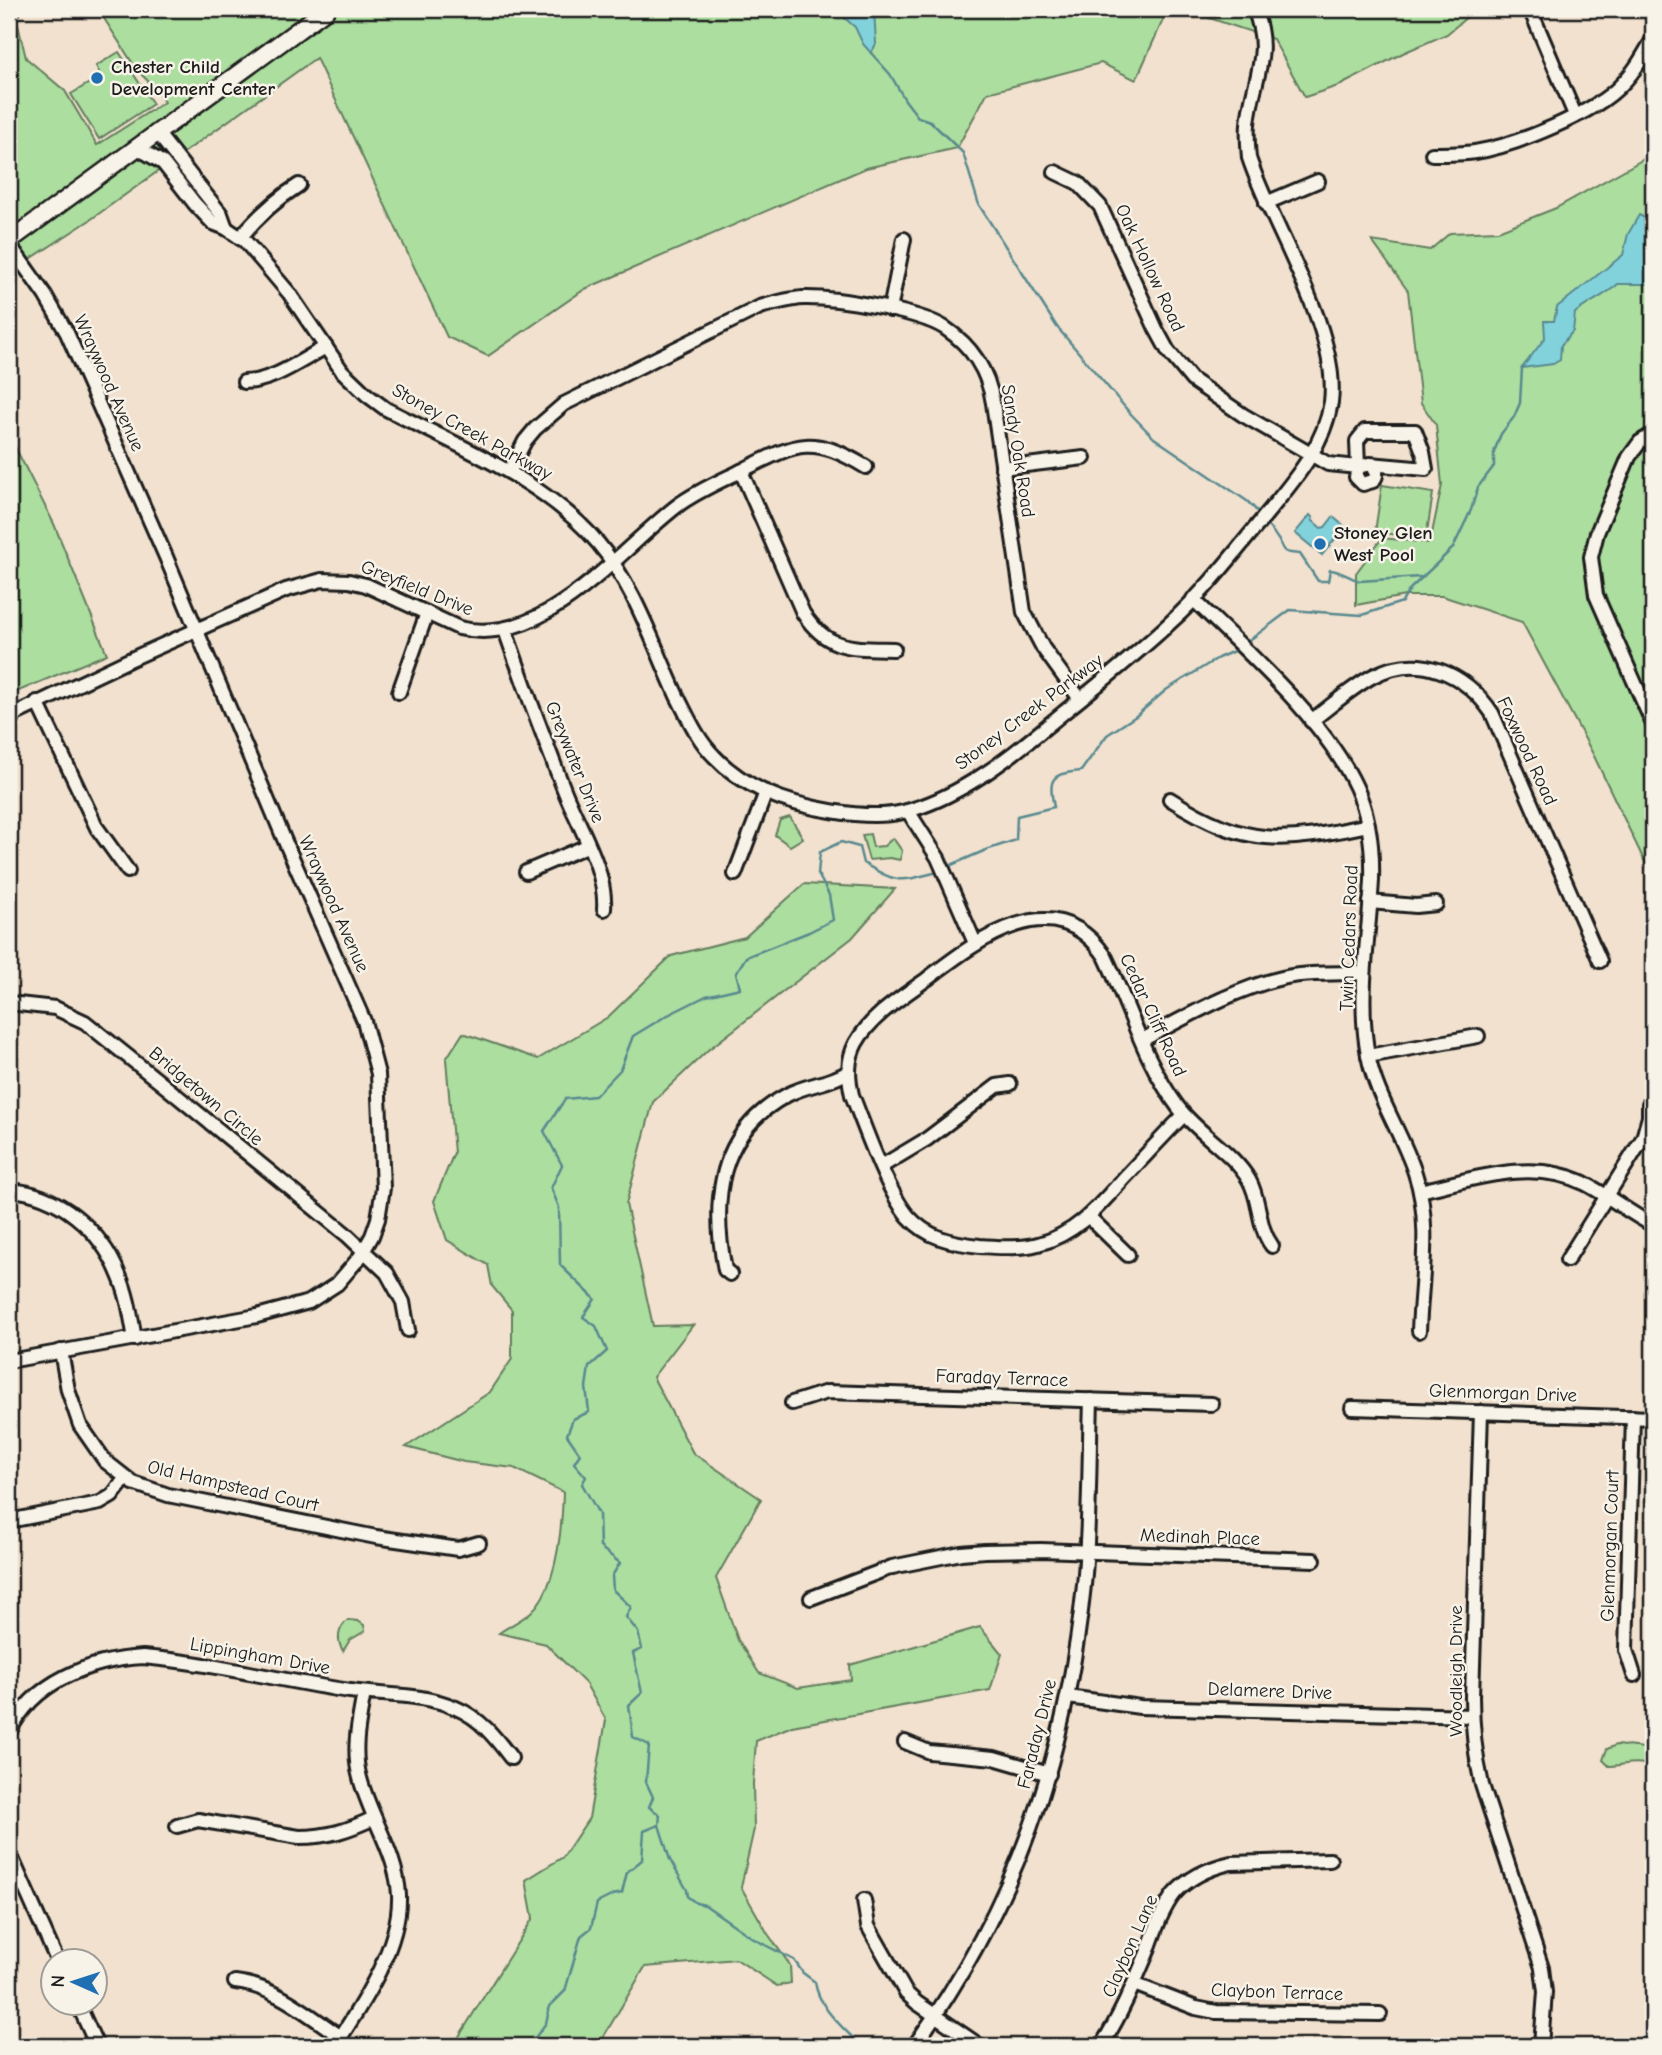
<svg xmlns="http://www.w3.org/2000/svg" width="1662" height="2055" font-family="'Comic Neue',sans-serif">
<rect width="100%" height="100%" fill="#f1e1ce"/>
<filter id="ink" filterUnits="userSpaceOnUse"><feTurbulence type="fractalNoise" baseFrequency=".0143" numOctaves="2"/><feDisplacementMap in="SourceGraphic" scale="14" xChannelSelector="R" yChannelSelector="G"/><feConvolveMatrix kernelMatrix="1 2 1 2 8 2 1 2 1" color-interpolation-filters="sRGB"/></filter>
<g filter="url(#ink)">
<!-- green -->
<g fill="#acde9f" stroke="#647d5e" stroke-width="2">
<polygon points="98,9 1168,9 1136,80 1101,63 987,93 957,148 866,168 585,289 488,356 447,337 316,58 90,220 9,273 9,11 18,25 26,58 65,91 97,145 164,102 152,85 137,70"/>
<polygon points="1182,9 1465,9 1468,16 1447,34 1403,53 1341,85 1305,97 1273,39"/>
<polygon points="119,52 153,104 99,139 71,94 101,76 96,66"/>
<polygon points="1653,151 1653,879 1593,754 1522,622 1442,596 1405,596 1356,605 1356,573 1382,538 1430,543 1442,485 1436,425 1421,403 1408,291 1372,241 1430,250 1450,233 1498,231 1556,208 1649,156"/>
<polygon points="9,435 54,524 107,654 9,695"/>
<polygon points="1382,485 1433,493 1426,539 1375,532"/>
<polygon points="790,817 803,838 790,846 775,835 780,820"/>
<polygon points="870,834 873,847 884,846 893,838 902,851 900,860 890,858 869,860 862,835"/>
<path d="M 804,884 L 895,889 L 852,938 L 708,1050 L 653,1102 L 626,1204 L 653,1326 L 693,1325 L 653,1377 L 693,1453 L 761,1499 L 716,1578 L 738,1640 L 759,1673 L 798,1688 L 851,1680 L 850,1665 L 980,1627 L 1002,1654 L 990,1690 L 792,1726 L 756,1741 L 753,1783 L 754,1829 L 741,1887 L 768,1934 L 790,1965 L 791,1983 L 777,1986 L 736,1959 L 645,1967 L 598,2046 L 453,2046 L 533,1918 L 526,1880 L 563,1857 L 589,1818 L 606,1720 L 586,1684 L 546,1644 L 499,1633 C 509,1626 522,1620 531,1612 C 558,1588 562,1526 563,1492 L 514,1468 L 464,1462 L 406,1447 L 490,1392 L 512,1359 L 512,1310 L 492,1286 L 488,1265 L 447,1240 L 434,1201 L 454,1153 L 446,1059 L 463,1033 L 538,1059 L 608,1017 L 671,956 L 745,937 Z"/>
<path d="M 348,1620 L 358,1621 L 364,1625 L 365,1631 L 350,1640 L 343,1651 C 336,1640 338,1628 348,1620 Z"/>
<path d="M 1616,1745 L 1653,1749 L 1653,1781 L 1644,1764 C 1632,1761 1621,1766 1609,1766 L 1603,1760 L 1607,1749 Z"/>
</g>
<!-- water -->
<g fill="#82d2dc" stroke="#59898f" stroke-width="2">
<polygon points="834,9 874,9 876,44 871,53 863,44 855,27"/>
<path d="M 1639,215 L 1653,222 L 1653,284 L 1618,284 C 1605,296 1589,302 1575,313 L 1573,331 L 1561,345 L 1560,360 L 1553,364 L 1522,368 L 1545,338 L 1544,321 L 1554,321 L 1557,307 L 1623,255 L 1628,234 Z"/>
<polygon points="1310,515 1313,518 1312,520 1321,528 1325,527 1333,517 1345,527 1322,555 1295,533"/>
</g>
<g fill="none" stroke-linecap="round" stroke-linejoin="round">
<!-- stream -->
<g stroke="#59898f" stroke-width="2.5">
<polyline points="871,53 890,74 905,100 918,117 930,121 963,153 979,205 1057,327 1129,412 1154,438 1247,501 1258,512"/>
<path d="M 1267,525 C 1270,529 1273,531 1275,535 C 1287,550 1276,552 1300,554 L 1318,581 L 1328,581 L 1330,570 C 1342,571 1349,578 1360,581 L 1420,577"/>
<polyline points="1247,642 1290,610 1362,615 1402,602 1410,589 1453,548 1471,510 1478,487 1494,466 1494,452 1501,434 1514,417 1520,403 1522,368"/>
<path d="M 949,866 L 986,850 L 1016,840 L 1017,816 L 1054,807 C 1048,778 1051,774 1081,771 L 1107,735 L 1136,716 L 1166,690 L 1218,658 L 1234,651"/>
<path d="M 659,1825 L 670,1860 L 687,1890 L 688,1897 L 696,1903 L 705,1905 L 754,1939 L 794,1960 L 803,1973 L 815,1982 C 819,2009 843,2027 861,2046"/>
<path d="M 529,2046 L 546,2023 L 550,2006 L 565,1991 L 581,1936 L 591,1928 L 597,1903 L 613,1895 L 622,1893 L 627,1872 L 642,1860 L 644,1831 L 659,1825 L 660,1815 L 649,1807 L 653,1797 L 646,1782 L 649,1745 L 633,1737 L 629,1705 L 642,1693 L 633,1653 L 642,1649 L 638,1632 L 626,1617 L 631,1607 L 613,1590 L 612,1576 L 620,1563 L 600,1547 L 599,1514 L 582,1484 L 586,1477 L 574,1463 L 580,1454 L 567,1435 L 573,1419 L 589,1412 L 586,1387 L 589,1367 L 607,1351 L 596,1326 L 583,1317 L 595,1299 L 560,1265 L 559,1207 L 551,1188 L 562,1165 L 544,1131 L 565,1099 L 595,1096 L 620,1070 L 633,1036 L 666,1016 L 706,996 L 740,988 L 736,973 L 746,957 L 809,932 L 833,920 L 829,895 L 818,874 L 820,852 L 841,842 L 859,847 L 863,863 C 896,882 896,883 934,873"/>
</g>
<defs>
<g id="street">
<polyline points="1530,9 1575,115"/>
<polyline points="158,134 221,214 226,228"/>
<path d="M 138,148 L 163,163 L 195,204 L 213,223 L 226,228 L 245,241 L 289,293 L 342,371 L 367,395 L 386,409 C 457,445 546,481 598,543 C 635,587 653,644 677,696 C 688,717 697,739 714,756 C 728,771 746,783 765,792 C 800,808 866,821 903,812 C 928,806 954,793 975,780 C 1006,761 1035,736 1063,713 C 1099,684 1137,654 1171,622 C 1204,592 1232,556 1260,522 C 1289,486 1324,449 1331,402 C 1340,330 1272,228 1249,158 C 1248,147 1247,136 1248,124 C 1252,80 1273,55 1254,9"/>
<path d="M 1432,154 C 1446,154 1461,154 1475,152 C 1514,146 1596,113 1622,84 C 1635,71 1644,55 1653,39"/>
<path d="M 1055,172 L 1078,183 L 1100,206 L 1156,329 L 1168,351 L 1192,380 L 1243,415 L 1328,464 L 1358,467 L 1356,477 L 1363,484 L 1373,481 C 1378,475 1377,469 1370,464 L 1358,467 L 1357,441 L 1365,431 L 1415,431 L 1423,452 L 1426,469 L 1370,464"/>
<polyline points="1266,203 1318,181"/>
<path d="M 240,238 C 258,216 275,200 299,185"/>
<polyline points="9,244 45,295 67,333 166,557 284,839 364,1021 378,1074 383,1188 378,1219 372,1236 360,1257 337,1284 309,1302 257,1316 9,1361"/>
<polyline points="890,310 904,239"/>
<path d="M 244,382 C 274,381 300,361 326,347"/>
<polyline points="1653,434 1640,442 1629,457 1597,533 1591,557 1596,595 1653,724"/>
<polyline points="1002,468 1084,458"/>
<path d="M 741,471 L 803,613 C 828,651 852,648 894,649"/>
<path d="M 509,472 L 525,441 L 535,429 L 564,404 L 760,307 C 774,303 788,299 803,298 C 834,297 919,311 945,328 C 972,346 988,371 993,403 L 1024,612 L 1043,648 L 1080,699"/>
<path d="M 1193,599 C 1246,651 1325,720 1356,787 C 1369,815 1373,849 1372,880 C 1369,938 1357,997 1368,1055 C 1376,1097 1402,1133 1415,1173 C 1432,1223 1421,1279 1419,1331"/>
<path d="M 505,630 C 524,685 544,739 565,792 C 579,827 607,872 604,909"/>
<polyline points="399,692 427,613"/>
<polyline points="37,702 97,828 128,871"/>
<path d="M 9,717 L 129,660 L 286,590 L 322,580 L 349,581 L 366,585 L 459,628 C 543,649 617,552 677,506 C 697,491 721,481 743,470 C 797,443 811,434 866,467"/>
<path d="M 1311,721 C 1331,706 1351,688 1373,676 C 1419,652 1465,673 1492,713 L 1600,961"/>
<path d="M 1170,799 C 1247,848 1283,843 1368,825"/>
<polyline points="908,811 938,858 975,943"/>
<polyline points="526,872 587,846"/>
<polyline points="735,874 766,792"/>
<polyline points="1370,902 1416,906 1436,904"/>
<polyline points="9,1003 55,1008 85,1022 171,1091 347,1235 387,1273 403,1302 408,1330"/>
<path d="M 1142,1040 C 1186,1017 1234,989 1282,978 C 1308,972 1338,974 1364,973"/>
<polyline points="1368,1056 1478,1036"/>
<path d="M 1184,1115 C 1164,1135 1145,1156 1125,1177 C 1100,1205 1077,1234 1038,1244 C 1019,1249 999,1247 980,1246 C 952,1243 927,1238 908,1216 C 887,1191 865,1128 852,1095 C 848,1077 847,1060 856,1043 C 871,1016 902,997 927,979 C 979,939 1054,882 1105,956 C 1129,1006 1145,1063 1178,1107 C 1198,1134 1232,1151 1249,1180 C 1261,1201 1257,1226 1272,1246"/>
<polyline points="882,1166 927,1139 997,1086 1010,1084"/>
<path d="M 9,1190 C 59,1193 101,1230 119,1275 C 128,1295 131,1317 135,1339"/>
<path d="M 1420,1191 C 1474,1179 1531,1158 1584,1183 C 1608,1195 1629,1213 1653,1225"/>
<polyline points="1089,1217 1128,1255"/>
<polyline points="1567,1260 1643,1138 1649,1117 1649,1104"/>
<path d="M 730,1274 L 725,1270 C 711,1200 718,1132 787,1095 C 807,1084 830,1084 848,1072"/>
<polyline points="61,1351 68,1390 80,1425 105,1461 133,1483 168,1495 376,1537 458,1549 479,1543"/>
<polyline points="792,1403 827,1392 1212,1404"/>
<polyline points="1352,1408 1653,1418"/>
<path d="M 1481,1412 L 1472,1697 C 1472,1727 1475,1755 1482,1785 L 1542,1968 L 1545,1992 L 1541,2046"/>
<polyline points="1633,1417 1626,1650 1634,1675"/>
<polyline points="9,1521 100,1503 112,1496 125,1479"/>
<polyline points="811,1598 892,1567 961,1553 985,1551 1041,1550 1314,1560"/>
<polyline points="1068,1697 1140,1707 1472,1716"/>
<path d="M 9,1733 C 32,1682 90,1660 143,1657 C 213,1663 281,1681 350,1691 C 385,1696 423,1693 456,1708 C 480,1718 495,1737 511,1758"/>
<polyline points="905,1742 929,1752 994,1758 1049,1774"/>
<path d="M 177,1826 L 198,1820 L 299,1837 C 328,1837 349,1830 374,1818"/>
<polyline points="9,1852 57,1960"/>
<polyline points="864,1900 868,1926 906,1993 917,2003 980,2046"/>
<path d="M 235,1982 C 275,1986 308,2015 341,2037"/>
<polyline points="1134,1984 1196,2008 1216,2012 1380,2014"/>
<polyline points="77,2002 97,2046"/>
<path d="M 335,2046 C 362,2004 401,1946 399,1895 C 397,1854 370,1817 360,1778 C 352,1750 359,1721 364,1693"/>
<path d="M 914,2046 C 1016,1904 1066,1759 1084,1585 C 1090,1524 1089,1462 1091,1400"/>
<path d="M 1101,2046 C 1120,2017 1133,1986 1147,1953 C 1154,1934 1161,1911 1174,1894 C 1189,1877 1209,1868 1231,1863 L 1330,1860"/>
</g>
<g id="secondary">
<polyline points="9,11 12,9"/>
<polyline points="9,241 327,9"/>
</g>
</defs>
<!-- street casing -->
<use href="#street" stroke="#1c1c1c" stroke-width="18"/>
<!-- secondary casing -->
<use href="#secondary" stroke="#1c1c1c" stroke-width="21"/>
<!-- street -->
<use href="#street" stroke="#f7f3e8" stroke-width="12"/>
<!-- secondary -->
<use href="#secondary" stroke="#f7f3e8" stroke-width="16"/>
</g>
</g>
<!-- markers -->
<g fill="#1f6fb2" stroke="#f7f3e8" stroke-width="2.5">
<circle cx="97" cy="78" r="7"/>
<circle cx="1320" cy="544" r="7"/>
</g>
<g text-anchor="middle" dominant-baseline="central" stroke-width="5" stroke-linejoin="round" paint-order="stroke">
<!-- poi labels -->
<g font-size="19" font-weight="bold" fill="#1c1c1c" stroke="#f7f3e8" text-anchor="start">
<text x="111" y="67">Chester Child<tspan x="111" dy="22">Development Center</tspan></text>
<text x="1334" y="533">Stoney Glen<tspan x="1334" dy="22">West Pool</tspan></text>
</g>
<!-- street labels -->
<g font-size="19" fill="#1c1c1c" stroke="#f7f3e8">
<text transform="translate(1150 268) rotate(65)">Oak Hollow Road</text>
<text transform="translate(109 383) rotate(66)">Wraywood Avenue</text>
<text transform="translate(472 432) rotate(29)">Stoney Creek Parkway</text>
<text transform="translate(1018 451) rotate(81)">Sandy Oak Road</text>
<text transform="translate(417 588) rotate(22)">Greyfield Drive</text>
<text transform="translate(1029 712) rotate(-37)">Stoney Creek Parkway</text>
<text transform="translate(1527 751) rotate(65)">Foxwood Road</text>
<text transform="translate(575 762) rotate(68)">Greywater Drive</text>
<text transform="translate(334 904) rotate(66)">Wraywood Avenue</text>
<text transform="translate(1349 938) rotate(-88)">Twin Cedars Road</text>
<text transform="translate(1153 1015) rotate(65)">Cedar Cliff Road</text>
<text transform="translate(206 1096) rotate(40)">Bridgetown Circle</text>
<text transform="translate(1002 1378) rotate(2)">Faraday Terrace</text>
<text transform="translate(1503 1393) rotate(2)">Glenmorgan Drive</text>
<text transform="translate(233 1486) rotate(13)">Old Hampstead Court</text>
<text transform="translate(1200 1537) rotate(2)">Medinah Place</text>
<text transform="translate(1610 1546) rotate(-88)">Glenmorgan Court</text>
<text transform="translate(260 1656) rotate(10)">Lippingham Drive</text>
<text transform="translate(1456 1671) rotate(-90)">Woodleigh Drive</text>
<text transform="translate(1270 1691) rotate(2)">Delamere Drive</text>
<text transform="translate(1037 1734) rotate(-76)">Faraday Drive</text>
<text transform="translate(1130 1946) rotate(-66)">Claybon Lane</text>
<text transform="translate(1277 1992) rotate(2)">Claybon Terrace</text>
</g>
</g>
<!-- margin -->
<rect width="1662" height="2055" fill="none" stroke="#f7f3e8" stroke-width="35"/>
<rect x="18" y="18" width="1627" height="2020" fill="none" stroke="#1c1c1c" stroke-width="2.5" filter="url(#ink)"/>
<!-- north arrow -->
<g transform="translate(74 1982) rotate(273)"><circle r="33" fill="#f7f3e8" stroke="#9f9d96" stroke-width="2"/>
<path d="M0-5L12 26L0 18L-12 26Z" fill="#1f6fb2"/>
<text y="-10" font-size="19" font-weight="bold" text-anchor="middle" fill="#1c1c1c">N</text>
</g>
</svg>
